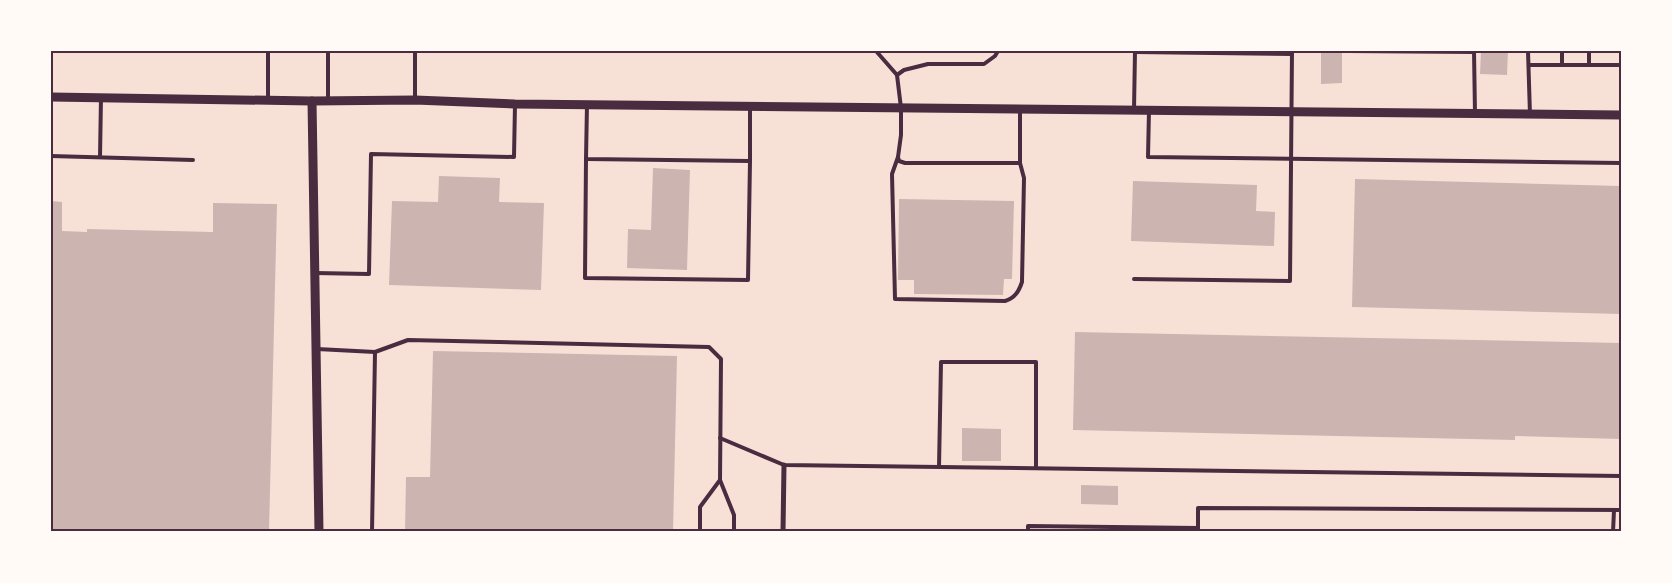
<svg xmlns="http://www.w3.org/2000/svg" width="1672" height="583" font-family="Montserrat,sans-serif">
<rect width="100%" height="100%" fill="#f7e1d7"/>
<!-- building -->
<g fill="#ccb4b1">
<rect x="336" y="51" width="34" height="2"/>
<polygon points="1321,51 1342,51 1342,83 1321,84"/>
<polygon points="1481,51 1508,51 1507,75 1480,74"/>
<polygon points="653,168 690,170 687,270 627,268 628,229 651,230"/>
<polygon points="439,176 500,178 499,202 544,203 541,290 389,285 392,201 438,202"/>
<polygon points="1355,179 1621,186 1621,314 1352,307"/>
<polygon points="1133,181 1257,185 1256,211 1275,212 1274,246 1131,241"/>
<polygon points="899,199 1014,201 1012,279 1004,279 1003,295 914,294 914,280 898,280"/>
<polygon points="51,201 62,202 62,231 87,232 87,229 213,232 213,203 277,204 269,532 51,532"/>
<polygon points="1075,332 1621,343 1621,439 1515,436 1515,440 1073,430"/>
<polygon points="433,351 677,356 673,532 405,532 406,477 430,477"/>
<polygon points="962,428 1001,429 1001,461 962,461"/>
<polygon points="1081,485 1118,486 1118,505 1081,504"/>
</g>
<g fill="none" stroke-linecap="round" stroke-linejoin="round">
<!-- service -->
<g stroke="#4a2c40" stroke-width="4">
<polyline points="268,51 268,101"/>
<polyline points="328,51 328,102"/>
<polyline points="415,51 415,100"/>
<polyline points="876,51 897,75 901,108 901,135 898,157 899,161 905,163 1020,163"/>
<polyline points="1348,51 1474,52"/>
<polyline points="1474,51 1475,114"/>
<polyline points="1528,51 1530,115"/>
<polyline points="1562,51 1562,65"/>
<polyline points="1135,52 1292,54"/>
<polyline points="1529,65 1621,65"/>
<polyline points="1589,65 1589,51"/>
<polyline points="897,75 904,70 928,64 984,64 995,56 998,51"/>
<polyline points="587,104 586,159 750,161 750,106"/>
<polyline points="1134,110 1135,51"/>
<polyline points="1149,110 1148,157 1621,163"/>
<polyline points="51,156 193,160"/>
<polyline points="100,157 101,97"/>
<path d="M 898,157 L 892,174 L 895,299 L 1005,301 C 1015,298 1019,291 1022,282 L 1024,178 L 1020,163 L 1020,109"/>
<polyline points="586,159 585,278 748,280 750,161"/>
<polyline points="315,273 369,274 371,154 514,157 515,104"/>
<polyline points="1134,279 1290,281 1292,51"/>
<polyline points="317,349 375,352 408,340 709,347 721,359 720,480 700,507 700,532"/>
<polyline points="720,438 784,465 1621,476"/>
<polyline points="939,467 941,362 1036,362 1036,468"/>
<polyline points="720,480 734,515 734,532"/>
<polyline points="372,532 375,352"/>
<polyline points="1028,532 1028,526 1198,528"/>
<polyline points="1198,532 1198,508 1621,510"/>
<polyline points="1613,532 1614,510"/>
</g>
<!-- minor -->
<polyline stroke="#4a2c40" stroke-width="5" points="783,532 784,465"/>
<!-- tertiary -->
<g stroke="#4a2c40" stroke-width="9">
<polyline points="51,97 312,101 415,100 515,104 1621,115"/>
<polyline points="312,101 319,532"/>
</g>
</g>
<!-- border -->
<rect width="1672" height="583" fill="none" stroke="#fffaf5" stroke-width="105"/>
<rect x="52" y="52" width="1568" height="478" fill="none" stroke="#4a2c40" stroke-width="2"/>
</svg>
